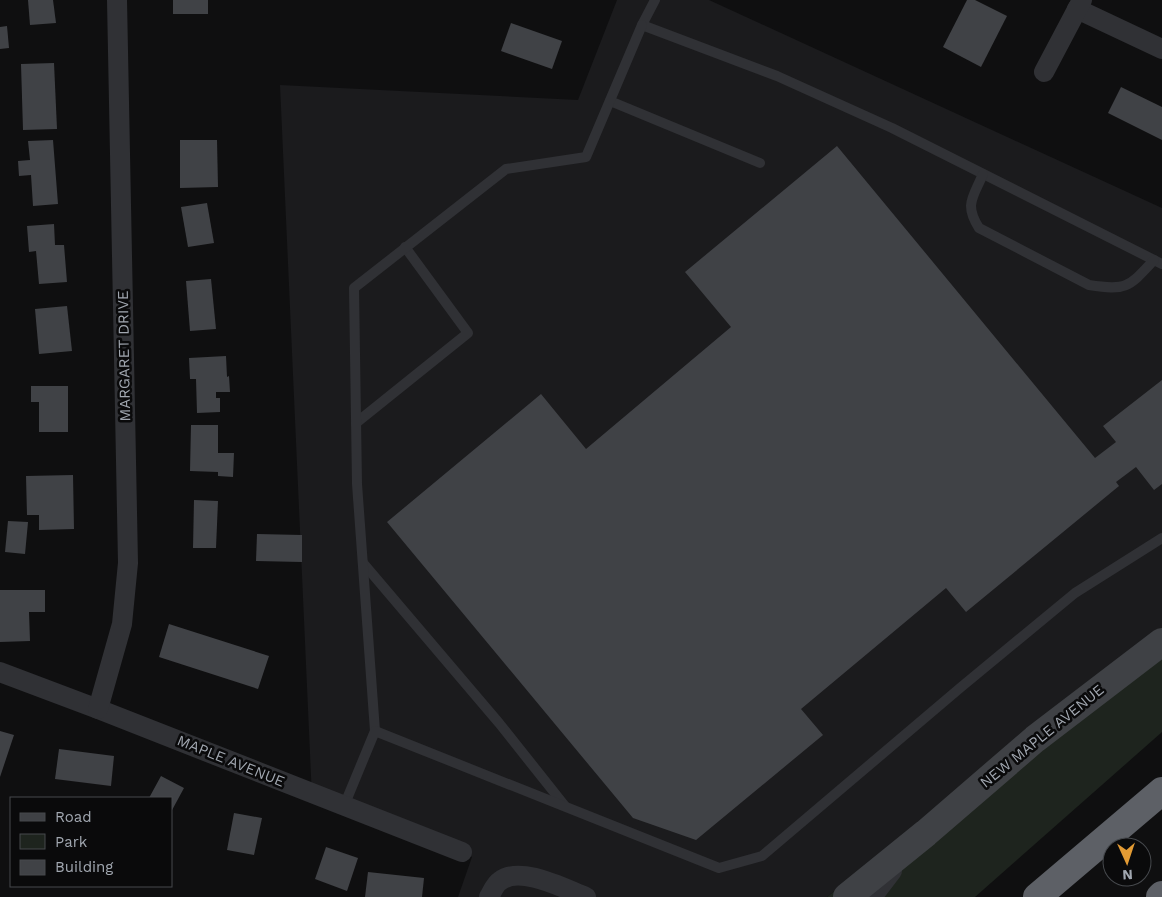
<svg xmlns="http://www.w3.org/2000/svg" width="1162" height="897" font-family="'Work Sans',sans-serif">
<rect width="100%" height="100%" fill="#0f0f10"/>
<!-- built -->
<polygon fill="#1b1b1d" points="617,0 709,0 1162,208 1162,644 1098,685 827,897 458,897 472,857 312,798 280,85 578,100"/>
<!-- green -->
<polygon fill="#1e241e" points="1162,644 1162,732 975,897 827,897 1098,685"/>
<!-- building -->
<g fill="#404246">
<polygon points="28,0 53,0 56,23 30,25"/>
<rect x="173" y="0" width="35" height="14"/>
<polygon points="967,0 975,0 1007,16 981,67 943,47"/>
<polygon points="511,23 562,41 552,69 501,51"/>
<polygon points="7,26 9,48 0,49 0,27"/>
<polygon points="54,63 57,129 23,130 21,64"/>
<polygon points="1121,87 1162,107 1162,140 1108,113"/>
<polygon points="53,140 58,204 33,206 31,175 19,176 18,161 30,160 28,141"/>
<polygon points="180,140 217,140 218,187 180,188"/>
<polygon points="837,146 1095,458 1116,442 1103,426 1162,380 1162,484 1154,490 1136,467 1116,482 1119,486 966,612 946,588 801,709 823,735 696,840 633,818 387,522 541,394 586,449 731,327 685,272"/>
<polygon points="207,203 214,243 188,247 181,207"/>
<polygon points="54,224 55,245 64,245 67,282 39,284 36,251 29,252 27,226"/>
<polygon points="211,279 216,329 190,331 186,281"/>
<polygon points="67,306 72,351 39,354 35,309"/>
<polygon points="226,356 227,377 229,376 230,392 216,392 216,398 220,398 220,412 197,413 196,379 190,379 189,358"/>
<polygon points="31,386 68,386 68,432 39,432 39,402 31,402"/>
<polygon points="191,425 218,425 218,453 234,453 233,477 218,476 218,472 190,471"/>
<polygon points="73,475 74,529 39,530 39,515 27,515 26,476"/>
<polygon points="194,500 218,501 216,548 193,548"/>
<polygon points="8,521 28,522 25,554 5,552"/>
<polygon points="257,534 302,535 302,562 256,561"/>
<polygon points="0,590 45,590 45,612 29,612 30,641 0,642"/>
<polygon points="169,624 269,656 258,689 159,657"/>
<polygon points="0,731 14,735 0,777"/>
<polygon points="59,749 114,756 111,786 55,779"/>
<polygon points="161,776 184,788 171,812 171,798 149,798"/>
<polygon points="234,813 262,818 254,855 227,850"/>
<polygon points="326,847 358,858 347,891 315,879"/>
<polygon points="368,872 424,878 422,897 365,897"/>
</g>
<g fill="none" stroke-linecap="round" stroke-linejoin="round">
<!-- service -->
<g stroke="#303135" stroke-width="10">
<polyline points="655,0 642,25 777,76 892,128 1162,264"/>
<polyline points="610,101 760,163"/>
<path d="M 983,174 C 973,198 964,204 979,228 L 1089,285 C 1127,291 1129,287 1154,260"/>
<polyline points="356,423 468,333 405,247"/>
<polyline points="363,563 499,723 565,806"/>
<polyline points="375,731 357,484 354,288 506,169 586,157 642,25"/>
<polyline points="344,806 375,731 719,868 762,856 960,688 1075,593 1162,538"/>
</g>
<!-- minor -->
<g stroke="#303135" stroke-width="20">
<polyline points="1077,9 1162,49"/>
<polyline points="1044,72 1082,0"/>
<polyline points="0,672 98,709 462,852"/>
<polyline points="98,709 122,624 128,563 117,0"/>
<path d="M 489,897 C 492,892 495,884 500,881 C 520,865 565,889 586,897"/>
<polyline points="872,897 892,871"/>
</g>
<!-- secondary -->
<polyline stroke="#3f4145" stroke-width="28" points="847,897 926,833 1035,739 1162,642"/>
<!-- motorway -->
<g stroke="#5d6066" stroke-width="28">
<polyline points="1037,897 1162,791"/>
<polyline points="1160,897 1162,895"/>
</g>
</g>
<g text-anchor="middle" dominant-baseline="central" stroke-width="5" stroke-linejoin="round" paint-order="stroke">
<!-- street labels -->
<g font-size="15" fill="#a1a7b0" stroke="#0a0a0b">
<text transform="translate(124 356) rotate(-91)">MARGARET DRIVE</text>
<text transform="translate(1042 736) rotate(-39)">NEW MAPLE AVENUE</text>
<text transform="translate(231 761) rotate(22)">MAPLE AVENUE</text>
</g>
</g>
<!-- legend -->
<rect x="10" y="797" width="162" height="90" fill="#0a0a0b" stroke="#46494d"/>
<rect x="20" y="813" width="25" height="8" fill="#3f4145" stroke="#46494d"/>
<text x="55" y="822" font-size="15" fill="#a1a7b0">Road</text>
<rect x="20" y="834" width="25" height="15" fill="#1e241e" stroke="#46494d"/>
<text x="55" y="847" font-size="15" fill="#a1a7b0">Park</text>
<rect x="20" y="860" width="25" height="15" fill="#404246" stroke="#46494d"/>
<text x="55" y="872" font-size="15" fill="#a1a7b0">Building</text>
<!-- north arrow -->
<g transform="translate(1127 862) rotate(177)"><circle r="24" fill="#0a0a0b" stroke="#46494d"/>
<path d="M0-4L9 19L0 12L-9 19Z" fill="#e39b34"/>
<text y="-8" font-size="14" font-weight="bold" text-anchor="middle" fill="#a1a7b0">N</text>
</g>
</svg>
